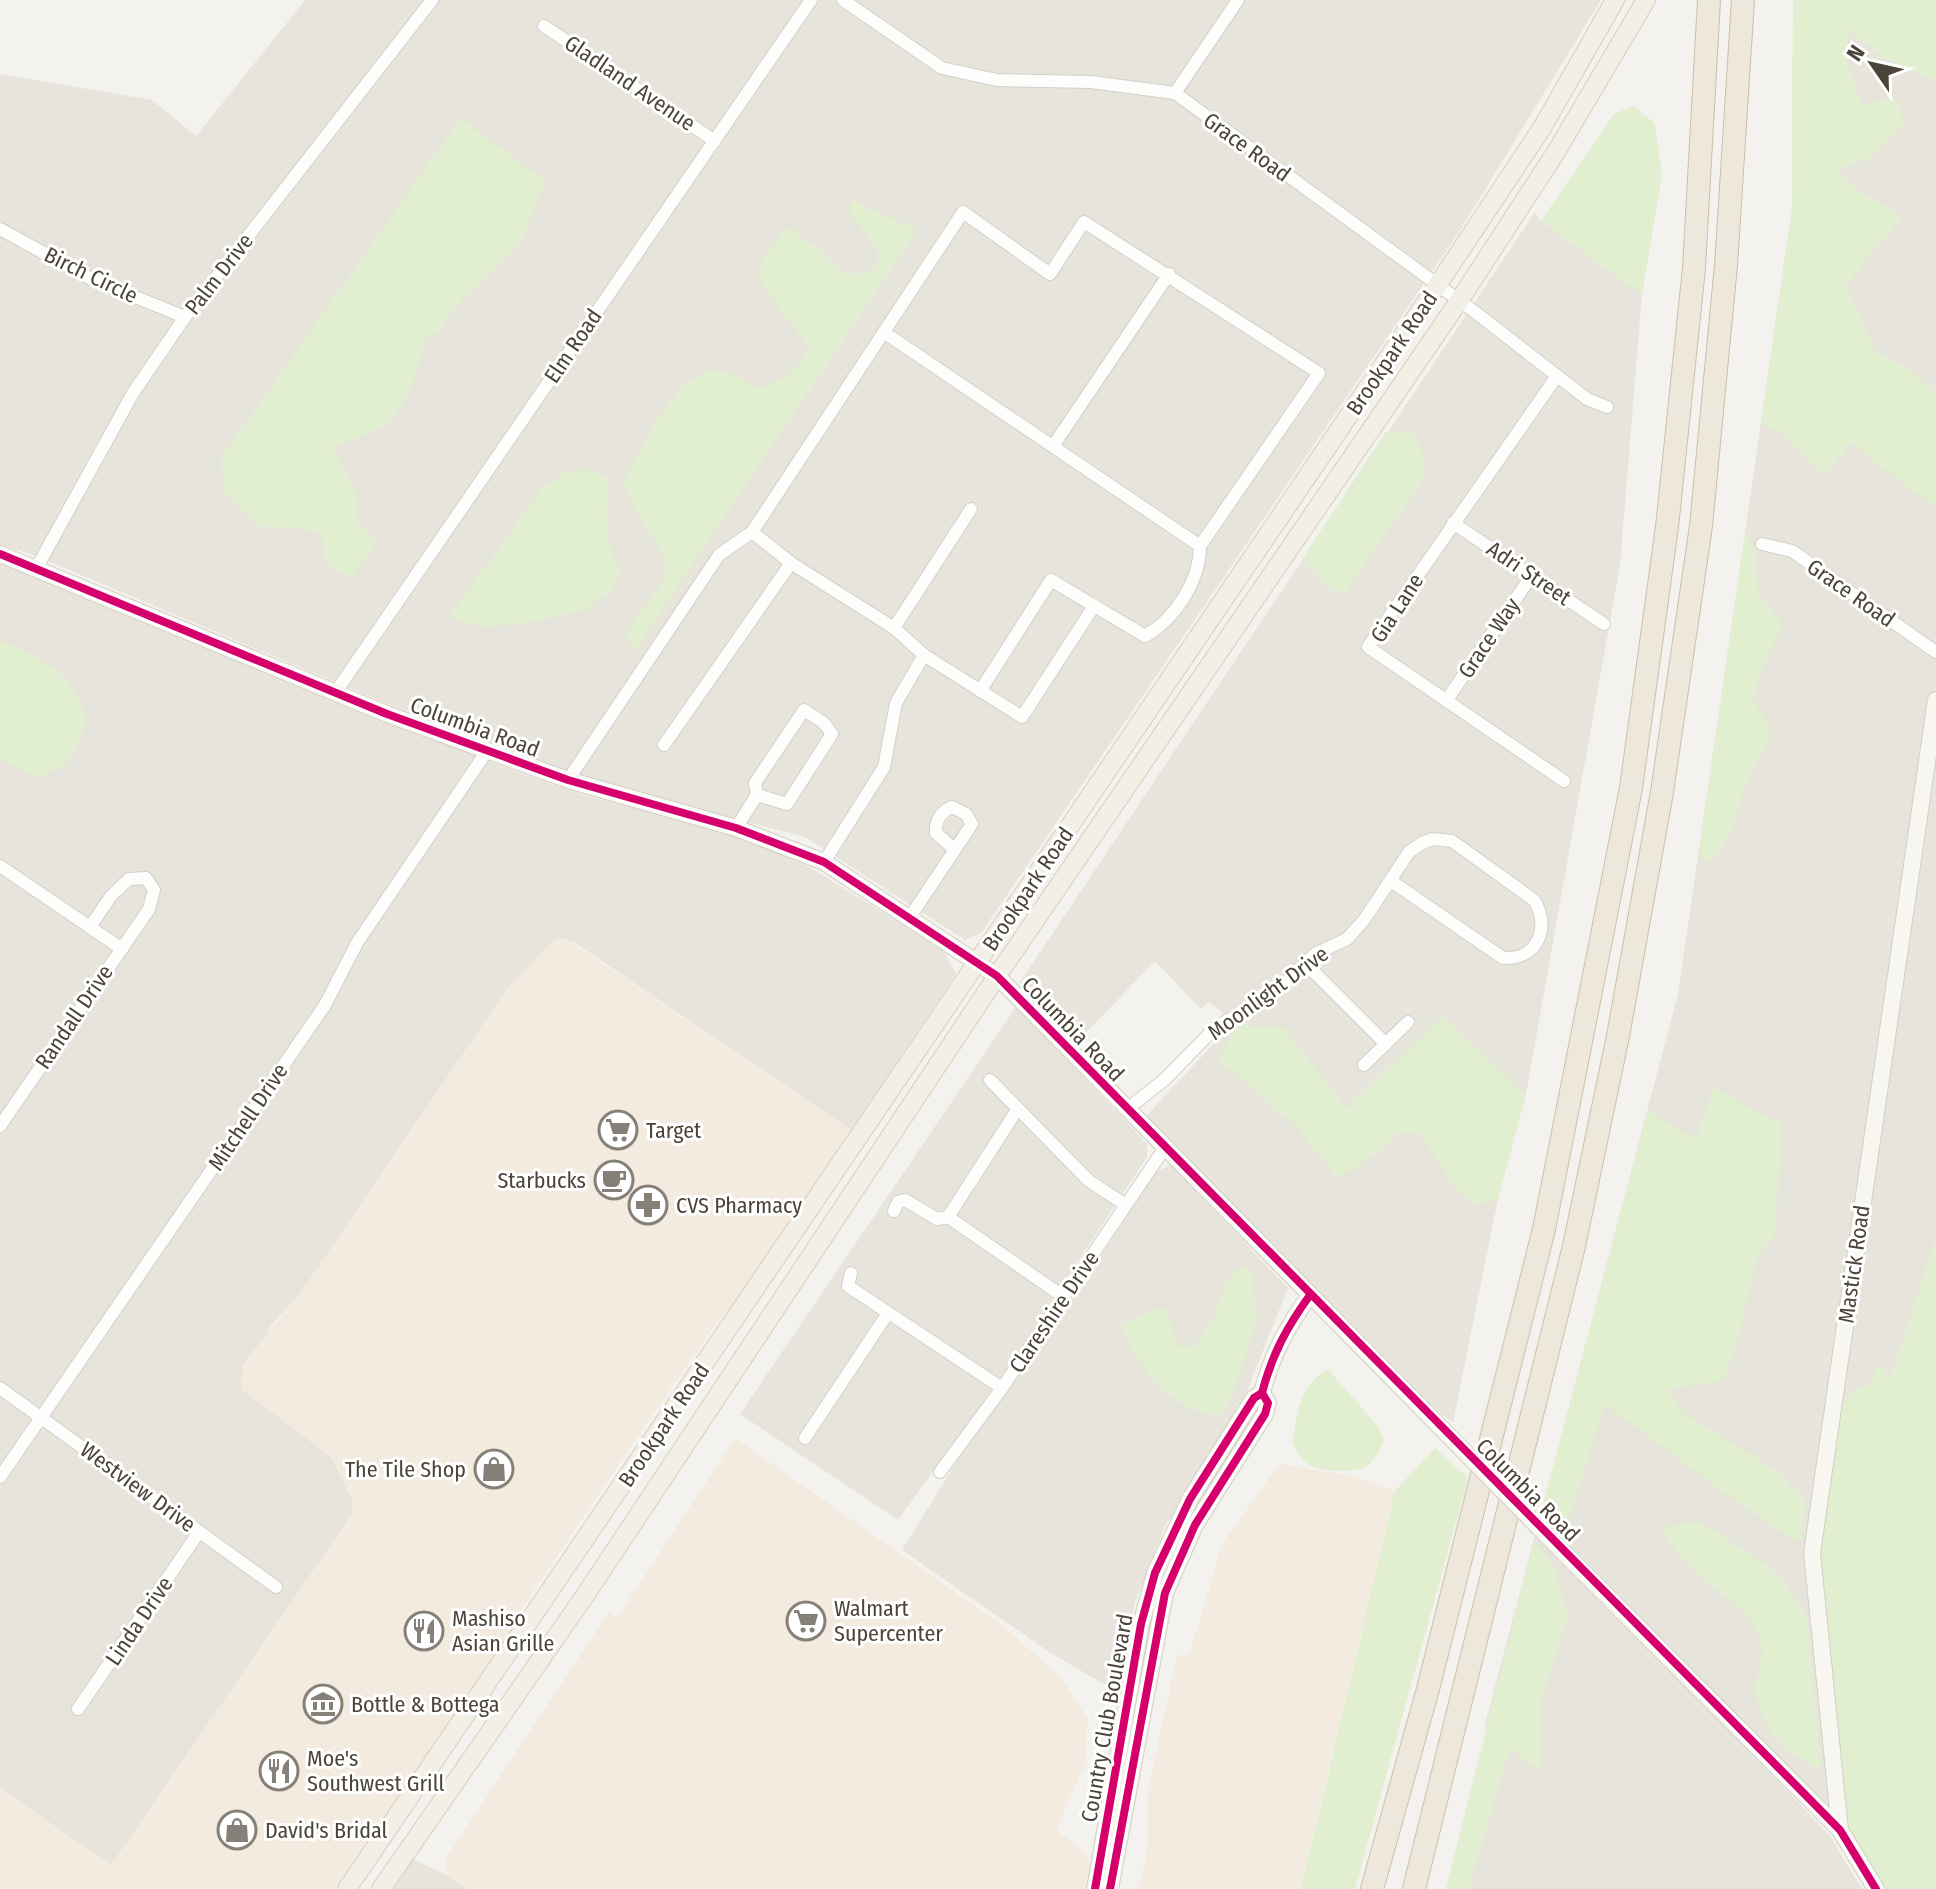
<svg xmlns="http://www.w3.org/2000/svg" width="1936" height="1889" font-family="'Fira Sans Condensed',sans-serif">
<rect width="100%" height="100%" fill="#f4f2ee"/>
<!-- residential -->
<g fill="#e7e4dc">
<polygon points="305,0 1601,0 1459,232 981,933 965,940 805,837 589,780 371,697 31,554 0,545 0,74 152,100 196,136"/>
<polygon points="1793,0 1936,0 1936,1238 1892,1376 1877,1366 1852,1830 1743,1745 1830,1836 1862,1889 1468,1889 1510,1747 1484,1728 1678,994 1792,209"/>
<polygon points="1535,212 1541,221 1642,294 1620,565 1526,1094 1498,1199 1453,1423 1417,1394 1146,1116 1234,1022 1209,1002 1201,1009 1155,961 1077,1042 1020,982"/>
<polygon points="0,563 511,770 583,795 736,834 764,845 816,871 943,950 956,974 851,1130 572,941 507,989 301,1293 268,1329 320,1446 332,1458 346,1485 352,1500 352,1514 111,1866 0,1788"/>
<polygon points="1016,1007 1147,1144 1147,1157 1008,1367 898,1520 740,1414"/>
<polygon points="1171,1165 1288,1288 1243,1401 1164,1528 1135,1602 1117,1692 1049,1652 902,1550 971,1439 1083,1283 1155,1172"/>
<polygon points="410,1858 447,1875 467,1889 388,1889"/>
</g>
<!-- commercial -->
<g fill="#f3ebdf">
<polygon points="565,938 851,1130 738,1300 717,1322 632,1445 520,1611 515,1629 335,1889 0,1889 0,1788 111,1865 352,1514 352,1500 332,1458 241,1389 243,1364 301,1292 507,989 555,939"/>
<polygon points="735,1438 999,1623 1061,1677 1088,1719 1085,1764 1056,1830 1083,1850 1091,1866 1086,1889 467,1889 447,1875 445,1859 609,1612 617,1618"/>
<polygon points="1279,1464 1348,1475 1395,1491 1300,1889 1138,1889 1148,1848 1148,1790 1177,1656 1190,1653 1222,1544"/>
</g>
<!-- green -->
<g fill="#e1eecf">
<path d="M 1793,0 L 1936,0 L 1936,78 L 1932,80 L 1885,59 L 1849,29 L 1846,56 L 1861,104 L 1897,97 L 1904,124 L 1870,158 L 1839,170 C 1851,194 1882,199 1902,217 L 1846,285 L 1875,351 L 1910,370 L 1936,392 L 1936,508 L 1851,443 L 1824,475 L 1779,432 L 1761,423 L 1792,209 Z"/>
<polygon points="1634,106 1655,124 1662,175 1642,294 1541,221 1614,114"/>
<path d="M 460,119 L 545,181 L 521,243 L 462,299 L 438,332 L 424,340 C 418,370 408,412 379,428 C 365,436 347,441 332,447 L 355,490 L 358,524 L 377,540 L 351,578 L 325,563 L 321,533 L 297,528 L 260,527 L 223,490 L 221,458 Z"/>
<path d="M 852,200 L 918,230 L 634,651 L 625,635 L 664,580 L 665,560 L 622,484 C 641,452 673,375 713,371 C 729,369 745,381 759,388 L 784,379 L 810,350 L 758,278 L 763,260 L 787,227 L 817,248 L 844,275 L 878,270 L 877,248 L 849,213 Z"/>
<path d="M 1386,432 L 1414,433 C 1421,447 1426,458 1424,475 C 1422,490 1360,565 1347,590 L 1335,592 L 1302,559 Z"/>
<path d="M 594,470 L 609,479 C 606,510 603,542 621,570 L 610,593 L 585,610 L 521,624 L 480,627 L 449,617 L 544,486 L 568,471 Z"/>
<path d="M 1745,534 L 1755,551 L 1758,594 L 1779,619 L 1782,628 L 1760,673 L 1753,701 L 1768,723 L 1771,739 C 1762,755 1749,772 1744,790 C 1736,814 1731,841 1713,860 L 1705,860 L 1699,851 Z"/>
<path d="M 0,641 C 34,652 93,686 83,729 C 81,740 73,753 68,763 L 36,778 L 0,760 Z"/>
<polygon points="1442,1016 1526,1094 1498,1199 1475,1205 1457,1191 1420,1133 1397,1134 1365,1162 1336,1177 1298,1128 1218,1059 1239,1025 1284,1028 1347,1109"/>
<polygon points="1714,1088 1781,1124 1776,1232 1756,1261 1737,1344 1723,1381 1668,1389 1682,1412 1775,1470 1806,1502 1801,1540 1790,1538 1739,1503 1605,1404 1569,1519 1542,1509 1648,1110 1695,1140"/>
<polygon points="1936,1238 1936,1889 1874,1889 1844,1837 1815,1554 1838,1398 1847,1400 1849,1392 1873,1383 1876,1365 1892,1376"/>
<path d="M 1241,1267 L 1251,1271 L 1257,1316 L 1239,1378 L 1223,1414 C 1178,1420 1134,1364 1122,1325 L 1157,1308 L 1166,1309 L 1178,1347 L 1193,1346 L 1214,1317 L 1227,1280 Z"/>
<path d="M 1328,1369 L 1379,1428 L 1384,1440 C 1380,1449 1375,1462 1365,1467 C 1350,1474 1314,1472 1303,1460 C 1299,1455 1295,1448 1292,1443 C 1299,1411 1298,1387 1328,1369 Z"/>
<polygon points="1435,1448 1468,1478 1355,1889 1301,1889 1395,1491"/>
<path d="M 1697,1521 C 1742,1549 1782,1568 1807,1617 L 1821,1764 L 1815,1768 C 1789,1756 1758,1724 1756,1693 C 1755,1673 1767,1658 1760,1638 C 1749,1609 1716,1592 1695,1571 C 1682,1559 1671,1542 1659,1528 Z"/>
<polygon points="1534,1540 1554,1567 1568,1617 1540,1705 1542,1771 1510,1748 1468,1889 1446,1889"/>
</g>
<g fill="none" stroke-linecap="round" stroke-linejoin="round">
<defs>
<g id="street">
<polyline points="843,0 942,68 997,80 1091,82 1175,93 1475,312 1587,399 1607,407"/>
<polyline points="544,26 715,141"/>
<polyline points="1175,93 1238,0"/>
<polyline points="0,229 93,280 185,317"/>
<polyline points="885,333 1200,546"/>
<polyline points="1557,376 1368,647 1564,781"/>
<polyline points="1053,446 1169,274"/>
<polyline points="1453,523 1604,624"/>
<polyline points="752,532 791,563 894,628 924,655 1022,717 1094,606"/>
<polyline points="1762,544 1792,551 1936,652"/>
<polyline points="36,569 133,393 185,317 432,0"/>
<polyline points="894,628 971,509"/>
<polyline points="335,693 811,0"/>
<polyline points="1446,701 1532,575"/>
<polyline points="664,745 791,563"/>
<path d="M 568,780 L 719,555 L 752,532 L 963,212 L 1050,274 L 1084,222 L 1319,373 L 1200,546 C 1200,581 1175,619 1145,636 L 1051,580 L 980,691"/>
<polyline points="736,828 757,795 755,783 804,710 824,723 832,734 787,804 757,795"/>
<polyline points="824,862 884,767 896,703 924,655"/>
<polyline points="0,866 122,949"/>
<path d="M 910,917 L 972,824 L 966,814 L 952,807 C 941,811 935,821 936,833 L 955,850"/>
<polyline points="1305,963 1386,1044"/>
<polyline points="1364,1065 1408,1022"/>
<polyline points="990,1080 1089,1181 1126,1205"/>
<polyline points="1017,1110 948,1217 1064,1297"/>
<path d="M 1126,1110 L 1164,1080 L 1217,1026 L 1267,1000 L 1315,954 L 1347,939 L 1364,920 L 1409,852 L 1422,843 L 1433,839 L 1452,841 L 1534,900 C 1551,927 1538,960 1503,958 L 1391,881"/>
<polyline points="0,1126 149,909 154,890 146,878 129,879 111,896 90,927"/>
<polyline points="894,1211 898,1202 905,1200 937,1219 948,1217"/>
<polyline points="851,1273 848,1286 1002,1388"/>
<polyline points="0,1388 276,1587"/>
<polyline points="805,1438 888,1313"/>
<polyline points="940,1472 1002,1388 1164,1149"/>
<polyline points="0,1477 325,1005 357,943 487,751"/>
<polyline points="78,1709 199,1532"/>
</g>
<g id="secondary">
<polyline points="0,554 387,714 568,780 736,828 824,862 997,976 1441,1428"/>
<polyline points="1559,1548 1840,1830 1876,1889"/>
<polyline points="1840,1830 1812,1553 1936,700"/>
<path d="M 1095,1889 L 1141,1624 L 1155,1573 L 1190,1499 L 1254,1398 L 1262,1393 C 1272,1354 1287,1327 1310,1295"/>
<polyline points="1110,1889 1165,1593 1195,1525 1265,1414 1268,1403 1262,1393"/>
</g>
<g id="primary">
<polyline points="347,1889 1445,274 1542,128 1615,0"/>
<polyline points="381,1889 586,1594 997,976 1459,301 1556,152 1646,0"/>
</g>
<g id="highway">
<polyline points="1372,1889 1428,1689 1544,1229 1631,788 1667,527 1694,268 1709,0"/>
<polyline points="1414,1889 1574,1246 1618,1036 1662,792 1701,526 1726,265 1743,0"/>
</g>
</defs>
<!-- street casing -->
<use href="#street" stroke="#d2d0cb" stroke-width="14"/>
<!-- secondary casing -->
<use href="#secondary" stroke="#d3cfc5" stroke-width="18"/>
<!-- primary casing -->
<use href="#primary" stroke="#d6cebb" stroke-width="20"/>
<!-- highway casing -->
<use href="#highway" stroke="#ccbfa9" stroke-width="24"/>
<!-- street -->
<use href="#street" stroke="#fdfdfc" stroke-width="12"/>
<!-- secondary -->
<use href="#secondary" stroke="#f7f6f1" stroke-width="16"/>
<!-- primary -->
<use href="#primary" stroke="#f2efe6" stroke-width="18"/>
<!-- highway -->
<use href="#highway" stroke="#ede8db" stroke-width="22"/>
<defs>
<polyline id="secondary-bridge" points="1441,1428 1559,1548"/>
</defs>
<!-- secondary-bridge casing -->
<use href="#secondary-bridge" stroke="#d3cfc5" stroke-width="18" stroke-linecap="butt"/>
<!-- secondary-bridge -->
<use href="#secondary-bridge" stroke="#f7f6f1" stroke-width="16"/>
<defs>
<g id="cycleway">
<polyline points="0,554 387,714 568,780 736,828 824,862 997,976 1840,1830 1876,1889"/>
<path d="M 1095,1889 L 1141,1624 L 1155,1573 L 1190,1499 L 1254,1398 L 1262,1393 C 1272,1354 1287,1327 1310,1295"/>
<polyline points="1110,1889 1165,1593 1195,1525 1265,1414 1268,1403 1262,1393"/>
</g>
</defs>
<!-- cycleway casing -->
<use href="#cycleway" stroke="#fff" stroke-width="13"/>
<!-- cycleway -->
<use href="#cycleway" stroke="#d6006c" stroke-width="8"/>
</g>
<!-- icons -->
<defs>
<symbol id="supermarket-ring" viewBox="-11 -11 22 22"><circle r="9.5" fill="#fff" stroke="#868178" stroke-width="1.5"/><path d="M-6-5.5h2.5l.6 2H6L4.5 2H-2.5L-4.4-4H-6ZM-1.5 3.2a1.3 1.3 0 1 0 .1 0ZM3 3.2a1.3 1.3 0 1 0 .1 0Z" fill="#868178"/></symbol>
<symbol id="cafe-ring" viewBox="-11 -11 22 22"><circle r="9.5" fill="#fff" stroke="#868178" stroke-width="1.5"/><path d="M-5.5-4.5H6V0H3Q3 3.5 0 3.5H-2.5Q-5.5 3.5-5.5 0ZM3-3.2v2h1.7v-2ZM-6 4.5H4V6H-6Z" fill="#868178"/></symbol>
<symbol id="pharmacy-ring" viewBox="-11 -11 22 22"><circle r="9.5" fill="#fff" stroke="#868178" stroke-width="1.5"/><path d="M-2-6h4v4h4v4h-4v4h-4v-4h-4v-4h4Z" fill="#868178"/></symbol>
<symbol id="shop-ring" viewBox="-11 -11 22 22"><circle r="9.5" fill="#fff" stroke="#868178" stroke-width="1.5"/><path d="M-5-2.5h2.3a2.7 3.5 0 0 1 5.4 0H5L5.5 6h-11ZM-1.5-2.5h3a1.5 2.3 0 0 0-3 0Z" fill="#868178"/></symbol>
<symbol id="restaurant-ring" viewBox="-11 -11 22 22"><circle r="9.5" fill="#fff" stroke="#868178" stroke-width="1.5"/><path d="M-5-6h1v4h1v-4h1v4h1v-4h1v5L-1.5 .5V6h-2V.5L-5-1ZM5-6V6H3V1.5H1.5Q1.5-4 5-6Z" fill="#868178"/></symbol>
<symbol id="museum-ring" viewBox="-11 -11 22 22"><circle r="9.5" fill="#fff" stroke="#868178" stroke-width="1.5"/><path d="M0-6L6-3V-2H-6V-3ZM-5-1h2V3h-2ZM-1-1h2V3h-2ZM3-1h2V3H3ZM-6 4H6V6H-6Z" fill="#868178"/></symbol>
</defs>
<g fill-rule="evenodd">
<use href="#supermarket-ring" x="596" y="1108" width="44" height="44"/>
<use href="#cafe-ring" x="592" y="1158" width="44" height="44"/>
<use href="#pharmacy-ring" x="626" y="1183" width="44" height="44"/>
<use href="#shop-ring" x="472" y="1447" width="44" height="44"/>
<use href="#supermarket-ring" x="784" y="1599" width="44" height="44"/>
<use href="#restaurant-ring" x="402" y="1609" width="44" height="44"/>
<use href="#museum-ring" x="301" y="1682" width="44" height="44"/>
<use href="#restaurant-ring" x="257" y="1749" width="44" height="44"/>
<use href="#shop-ring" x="215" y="1808" width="44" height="44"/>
</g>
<g text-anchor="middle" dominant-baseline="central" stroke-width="6" stroke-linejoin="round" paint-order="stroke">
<!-- street labels -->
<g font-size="22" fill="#4b4439" stroke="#fff">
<text transform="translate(630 83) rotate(34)">Gladland Avenue</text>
<text transform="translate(1247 147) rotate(36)">Grace Road</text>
<text transform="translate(219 274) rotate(-52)">Palm Drive</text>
<text transform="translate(91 275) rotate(26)">Birch Circle</text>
<text transform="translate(573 346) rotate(-56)">Elm Road</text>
<text transform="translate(1392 353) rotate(-56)">Brookpark Road</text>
<text transform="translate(1529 573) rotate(34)">Adri Street</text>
<text transform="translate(1851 593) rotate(35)">Grace Road</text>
<text transform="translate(1397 608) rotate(-57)">Gia Lane</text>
<text transform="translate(1489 638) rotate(-56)">Grace Way</text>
<text transform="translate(475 727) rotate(20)">Columbia Road</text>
<text transform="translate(1028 889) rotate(-56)">Brookpark Road</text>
<text transform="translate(1268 993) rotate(-36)">Moonlight Drive</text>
<text transform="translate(74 1017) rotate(-56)">Randall Drive</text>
<text transform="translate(1073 1029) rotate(46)">Columbia Road</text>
<text transform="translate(248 1117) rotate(-56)">Mitchell Drive</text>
<text transform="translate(1854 1264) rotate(-82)">Mastick Road</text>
<text transform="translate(1054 1312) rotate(-56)">Clareshire Drive</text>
<text transform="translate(664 1425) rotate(-56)">Brookpark Road</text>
<text transform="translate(138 1487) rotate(36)">Westview Drive</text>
<text transform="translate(1528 1490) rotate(45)">Columbia Road</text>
<text transform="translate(139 1621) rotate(-56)">Linda Drive</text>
<text transform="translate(1107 1718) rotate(-80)">Country Club Boulevard</text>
</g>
<!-- poi labels -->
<g font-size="22" fill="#4b4439" stroke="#fff" text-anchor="start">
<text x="646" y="1130">Target</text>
<text x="586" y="1180" text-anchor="end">Starbucks</text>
<text x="676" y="1205">CVS Pharmacy</text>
<text x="466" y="1469" text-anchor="end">The Tile Shop</text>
<text x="834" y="1608">Walmart<tspan x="834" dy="25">Supercenter</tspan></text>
<text x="452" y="1618">Mashiso<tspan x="452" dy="25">Asian Grille</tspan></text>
<text x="351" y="1704">Bottle &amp; Bottega</text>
<text x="307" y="1758">Moe's<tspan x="307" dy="25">Southwest Grill</tspan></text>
<text x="265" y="1830">David's Bridal</text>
</g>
</g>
<!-- north arrow -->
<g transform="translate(1872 64) rotate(304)" stroke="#ffffff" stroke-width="6" paint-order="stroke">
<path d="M0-6L14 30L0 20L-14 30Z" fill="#4b4439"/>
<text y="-12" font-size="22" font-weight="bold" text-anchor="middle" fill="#4b4439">N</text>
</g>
</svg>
